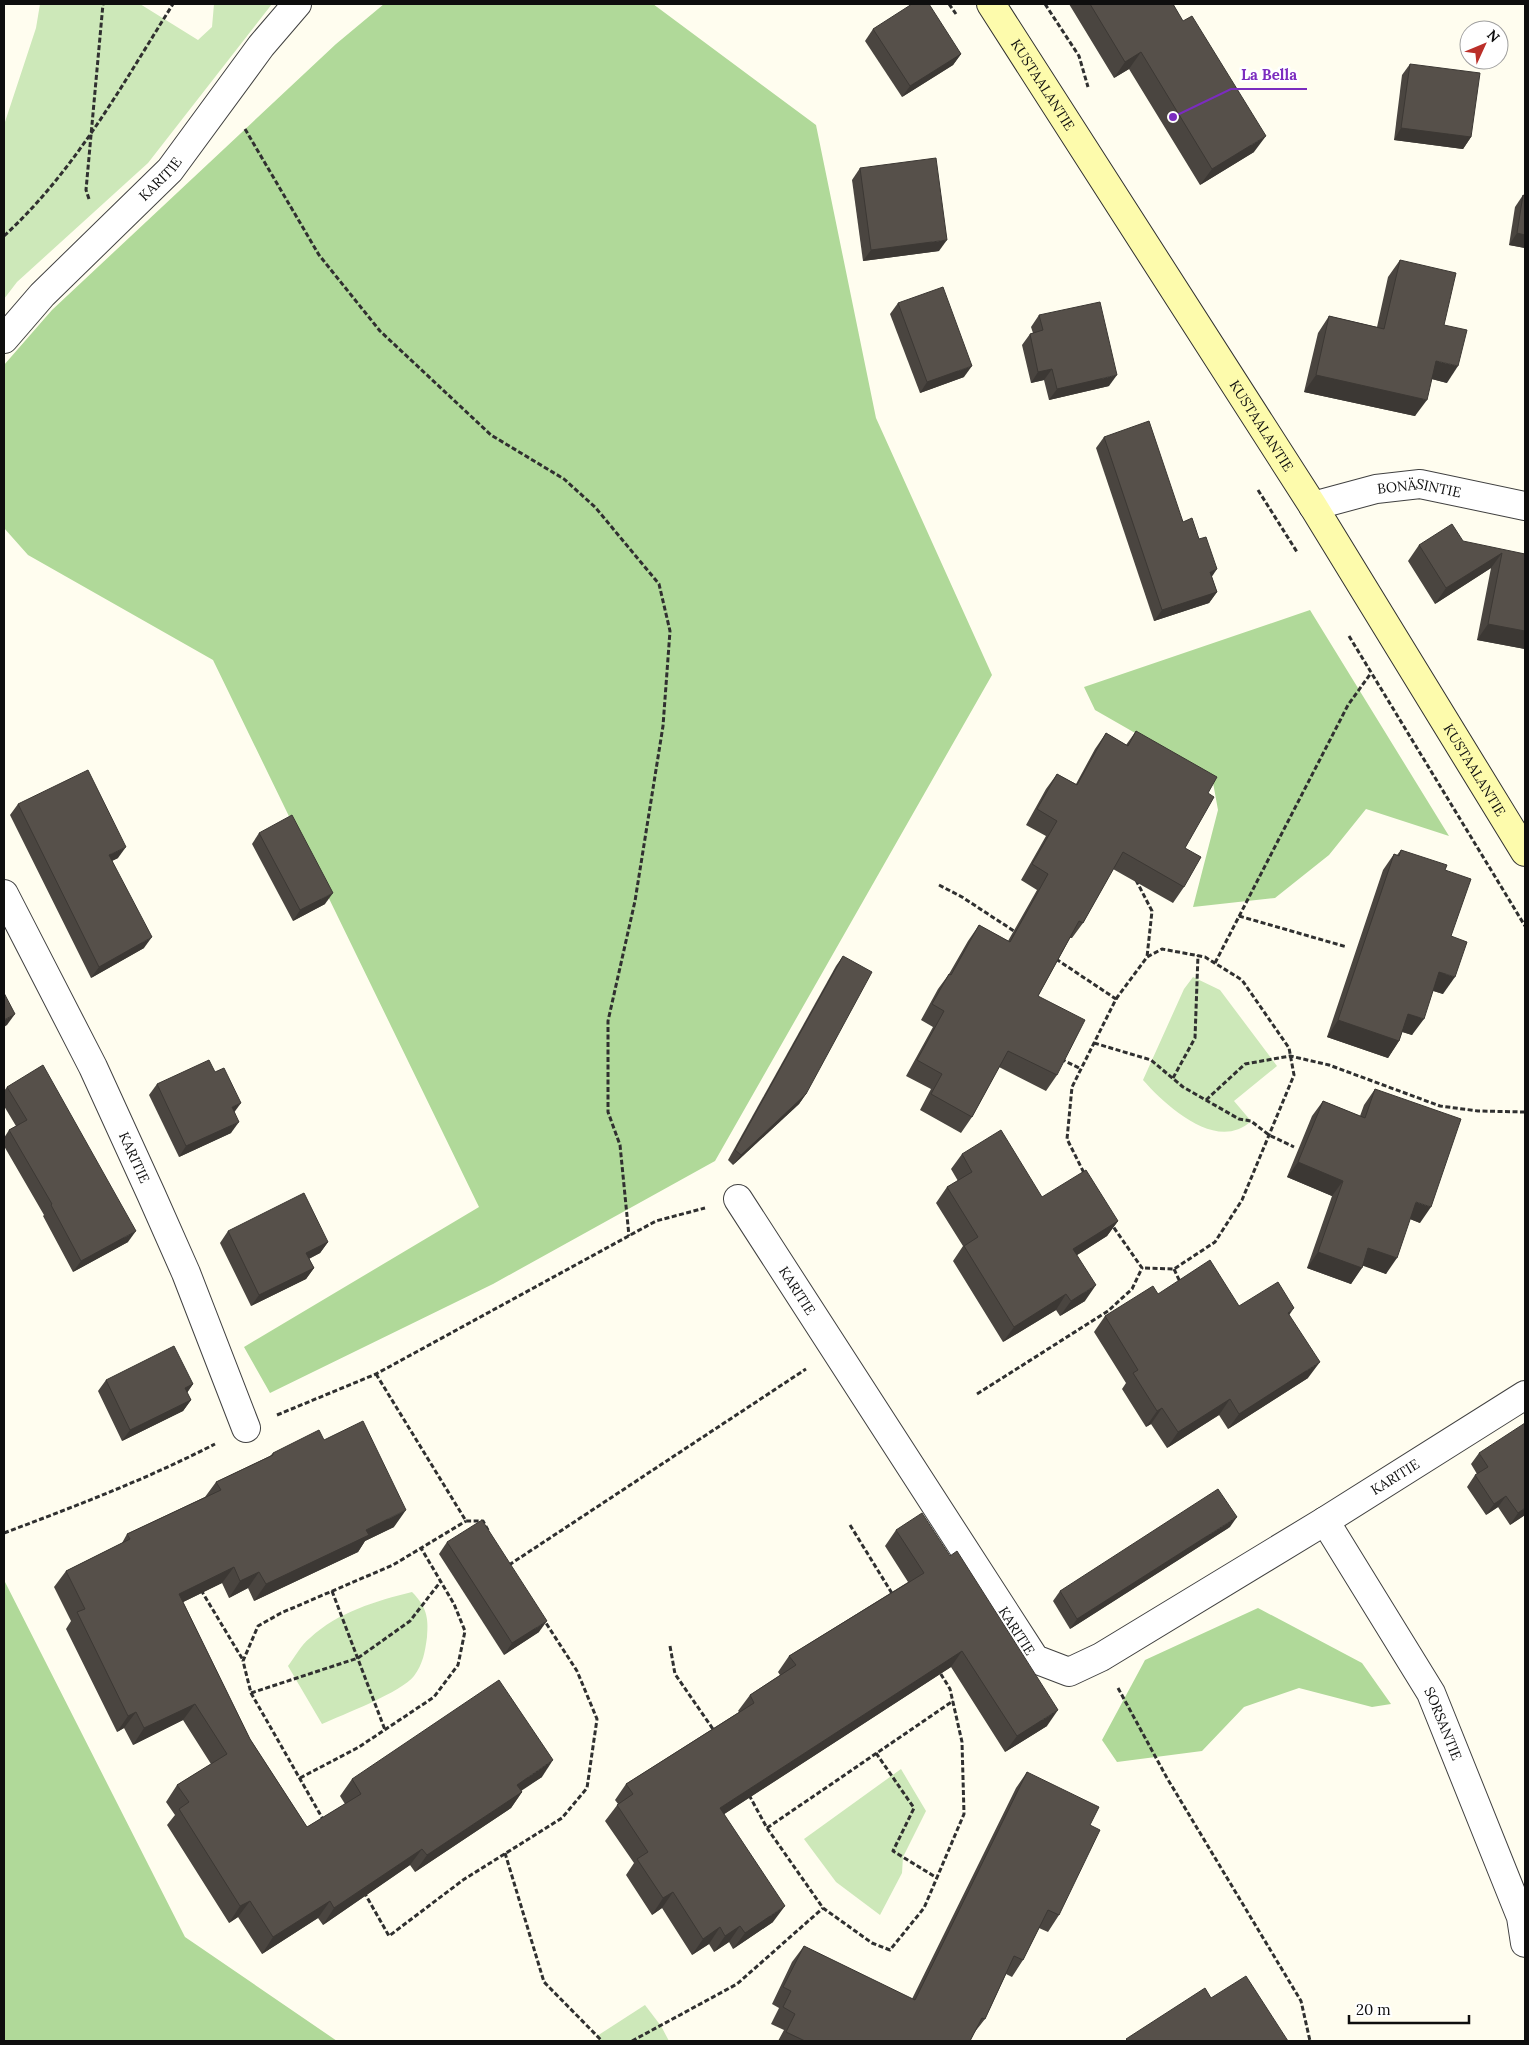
<svg xmlns="http://www.w3.org/2000/svg" width="1529" height="2045" font-family="Lora,serif">
<rect width="100%" height="100%" fill="#fffdef"/>
<!-- green -->
<g fill="#cde8b9">
<polygon points="40,4 140,4 198,40 212,27 214,4 272,4 148,163 17,282 4,299 4,125 36,28"/>
<path d="M 1193,977 L 1220,990 L 1277,1066 L 1234,1101 L 1251,1121 C 1217,1153 1166,1106 1143,1080 L 1184,989 Z"/>
<path d="M 412,1592 C 426,1606 429,1617 427,1637 C 425,1652 423,1664 414,1676 C 402,1692 342,1715 322,1724 L 288,1666 C 295,1657 301,1645 310,1638 C 338,1612 376,1601 412,1592 Z"/>
<polygon points="901,1769 926,1811 903,1857 902,1873 880,1915 836,1882 804,1839"/>
<polygon points="645,2005 661,2026 669,2041 600,2041 597,2036"/>
</g>
<!-- forest -->
<g fill="#b0d999">
<polygon points="384,4 653,4 816,125 876,418 992,675 715,1161 493,1284 270,1393 244,1347 479,1207 213,660 28,555 4,528 4,365 52,310 336,44"/>
<polygon points="1310,610 1449,836 1366,809 1329,855 1275,898 1193,907 1218,810 1212,777 1095,710 1084,687"/>
<polygon points="4,1580 185,1937 337,2041 4,2041"/>
<polygon points="1258,1608 1362,1663 1391,1704 1372,1707 1299,1688 1244,1707 1202,1751 1117,1762 1102,1740 1145,1660"/>
</g>
<g fill="none" stroke-linecap="round" stroke-linejoin="round">
<defs>
<g id="minor">
<path id="s1" d="M 4,339 L 42,295 L 170,170 L 261,46 L 297,4"/>
<path id="s2" d="M 1313,506 L 1376,489 L 1420,484 L 1525,506"/>
<path id="s3" d="M 4,894 L 93,1067 L 151,1194 L 186,1273 L 246,1428"/>
<path id="s4" d="M 738,1199 L 1035,1659 L 1069,1672 L 1101,1657 L 1325,1521 L 1525,1395"/>
<path id="s5" d="M 1325,1521 L 1431,1693 L 1521,1917 L 1525,1943"/>
</g>
<g id="secondary">
<path id="s6" d="M 991,4 L 1313,506 L 1525,852"/>
</g>
</defs>
<!-- minor casing -->
<use href="#minor" stroke="#414141" stroke-width="30"/>
<!-- secondary casing -->
<use href="#secondary" stroke="#303030" stroke-width="30"/>
<!-- path -->
<g stroke="#303030" stroke-width="3" stroke-dasharray="5 2.5" stroke-linecap="butt">
<polyline points="949,4 956,14"/>
<polyline points="1045,4 1079,56 1088,87"/>
<polyline points="245,129 319,255 380,331 491,435 564,479 595,507 659,584 670,631 663,726 635,901 608,1021 608,1112 620,1145 629,1236"/>
<polyline points="89,199 86,190 103,4"/>
<polyline points="1258,490 1297,552"/>
<polyline points="1349,636 1525,926"/>
<polyline points="1136,880 1152,911 1147,957"/>
<polyline points="939,885 962,897 1017,933"/>
<polyline points="1239,916 1347,947"/>
<polyline points="1056,959 1116,999 1072,1087 1067,1139 1085,1175"/>
<polyline points="1215,963 1348,705 1371,673"/>
<polyline points="1116,999 1147,957 1162,949 1205,957 1242,980 1289,1048 1294,1075 1242,1200 1215,1242 1174,1269 1142,1268"/>
<polyline points="1094,1043 1151,1060 1183,1087 1239,1119 1251,1121 1269,1135 1294,1147"/>
<polyline points="1061,1059 1081,1069"/>
<polyline points="1173,1078 1195,1038 1198,955"/>
<polyline points="1206,1100 1245,1064 1290,1056 1329,1065 1440,1106 1478,1111 1525,1112"/>
<polyline points="1174,1269 1181,1284"/>
<polyline points="376,1374 466,1521 483,1521 489,1532"/>
<polyline points="977,1394 1108,1311 1132,1289 1142,1268 1112,1225"/>
<polyline points="277,1415 376,1374 656,1221 705,1208"/>
<polyline points="850,1525 893,1595"/>
<path d="M 4,1533 C 76,1506 147,1479 215,1444"/>
<polyline points="509,1565 806,1369"/>
<polyline points="201,1590 243,1660"/>
<polyline points="332,1591 385,1730"/>
<polyline points="670,1646 675,1674 715,1732"/>
<polyline points="1118,1688 1167,1778 1301,2001 1310,2041"/>
<polyline points="251,1693 358,1658 410,1621 441,1581"/>
<polyline points="876,1753 914,1808 893,1851 937,1878"/>
<polyline points="300,1778 359,1747 434,1697 458,1665 465,1631 454,1604 421,1548"/>
<polyline points="749,1795 767,1828 823,1908 872,1943 890,1950 924,1908 964,1814 962,1742 950,1689 939,1671"/>
<polyline points="324,1821 251,1693 243,1661 258,1626 281,1613 393,1565 466,1521"/>
<polyline points="767,1828 953,1701"/>
<polyline points="505,1853 544,1982 602,2041"/>
<polyline points="364,1892 389,1936 463,1880 562,1818 587,1788 597,1719 577,1671 544,1620"/>
<polyline points="632,2041 737,1984 823,1908"/>
</g>
<!-- minor -->
<use href="#minor" stroke="#fff" stroke-width="28"/>
<!-- secondary -->
<use href="#secondary" stroke="#fdfbac" stroke-width="28"/>
<!-- path-bridge -->
<path stroke="#303030" stroke-width="3" stroke-dasharray="5 2.5" stroke-linecap="butt" d="M 4,236 C 75,171 122,85 173,4"/>
</g>
<!-- wall -->
<g fill="#4a4540">
<polygon points="1069,4 1173,4 1254,152 1200,185 1129,69 1114,78"/>
<polygon points="873,29 961,54 953,65 902,97 865,41"/>
<polygon points="1410,64 1471,137 1463,149 1394,140 1402,75"/>
<polygon points="860,168 939,251 863,261 852,180"/>
<polygon points="1523,195 1525,196 1525,248 1509,245 1515,207"/>
<polygon points="1400,260 1447,383 1432,379 1415,416 1304,392 1318,333 1329,316 1377,327 1388,277"/>
<polygon points="898,303 964,377 920,393 890,314"/>
<polygon points="1039,315 1109,386 1049,400 1044,380 1031,383 1022,345 1030,334 1033,333 1031,327"/>
<polygon points="1104,437 1183,522 1212,577 1217,592 1209,603 1154,621 1096,448"/>
<polygon points="1419,545 1525,554 1525,649 1477,640 1491,568 1435,604 1408,561"/>
<polygon points="1136,731 1208,793 1185,848 1184,887 1173,903 1113,869 1083,923 1072,938 1070,938 1038,996 1057,1075 1046,1091 999,1067 972,1117 961,1133 920,1110 931,1089 906,1076 933,1027 921,1020 938,989 949,974 968,941 979,925 1008,941 1037,890 1021,880 1046,836 1026,825 1046,789 1057,774 1076,784 1095,749 1106,733 1126,745"/>
<polygon points="18,804 118,858 112,861 144,948 91,978 10,815"/>
<polygon points="259,833 325,904 293,921 252,844"/>
<polygon points="1401,850 1445,870 1451,936 1443,994 1433,991 1412,1035 1402,1032 1399,1041 1388,1058 1327,1037 1383,870 1394,854 1397,855"/>
<polygon points="843,956 806,1094 799,1104 733,1165 728,1160 836,966"/>
<polygon points="157,1084 234,1112 231,1133 179,1157 149,1095"/>
<polygon points="7,1087 128,1242 73,1272 43,1216 44,1215 4,1146 4,1138 9,1130 16,1126 4,1106 4,1091"/>
<polygon points="1375,1089 1420,1223 1410,1219 1386,1274 1363,1265 1351,1284 1307,1268 1332,1196 1287,1177 1312,1116 1323,1101 1360,1116 1364,1105"/>
<polygon points="962,1154 1042,1197 1118,1221 1107,1236 1077,1255 1085,1301 1060,1316 1056,1310 1003,1342 953,1261 963,1246 936,1203 947,1187 958,1181 951,1169"/>
<polygon points="228,1231 328,1242 320,1253 309,1259 314,1268 306,1279 251,1306 220,1243"/>
<polygon points="1158,1294 1239,1306 1289,1316 1308,1378 1228,1429 1219,1415 1167,1448 1151,1424 1146,1427 1122,1389 1126,1383 1094,1332 1105,1316"/>
<polygon points="106,1380 193,1384 187,1393 191,1400 183,1411 122,1441 98,1391"/>
<polygon points="324,1440 394,1527 365,1541 358,1552 254,1601 248,1588 229,1598 222,1583 183,1602 250,1739 307,1827 345,1804 340,1796 352,1779 542,1777 521,1790 522,1792 511,1808 415,1872 410,1865 323,1925 318,1918 262,1954 238,1917 229,1923 167,1825 175,1815 166,1802 177,1785 211,1764 183,1720 133,1745 124,1728 117,1732 66,1629 71,1621 54,1587 66,1571 122,1543 127,1534 205,1497 216,1482 270,1456 273,1453"/>
<polygon points="1479,1453 1525,1515 1510,1525 1498,1507 1486,1515 1467,1487 1475,1475 1477,1474 1471,1464"/>
<polygon points="1230,1527 1070,1629 1053,1601 1060,1591"/>
<polygon points="896,1530 1047,1726 1005,1752 951,1667 724,1814 773,1922 733,1949 729,1942 714,1952 709,1944 692,1955 662,1908 652,1915 626,1875 634,1863 605,1821 618,1804 615,1800 626,1784 739,1712 738,1711 750,1695 780,1675 778,1672 789,1656 908,1582 885,1546"/>
<polygon points="447,1542 539,1632 504,1655 439,1554"/>
<polygon points="1027,1772 1090,1825 1059,1915 1048,1932 1039,1928 1023,1960 1012,1977 1006,1974 985,2019 974,2033 970,2041 778,2041 784,2030 771,2024 779,2008 772,2004 792,1962 804,1946 912,1999 1016,1788"/>
</g>
<!-- shaded-wall -->
<g fill="#3c3834">
<polygon points="1141,52 1129,69 1114,78 1125,62"/>
<polygon points="961,54 953,65 902,97 910,86"/>
<polygon points="1401,128 1471,137 1463,149 1394,140"/>
<polygon points="1266,136 1254,152 1200,185 1212,169"/>
<polygon points="1517,233 1525,235 1525,248 1509,245"/>
<polygon points="947,240 939,251 863,261 871,250"/>
<polygon points="1436,361 1458,366 1447,383 1424,377"/>
<polygon points="972,366 964,377 920,393 927,382"/>
<polygon points="1052,369 1044,380 1031,383 1038,372"/>
<polygon points="1117,375 1109,386 1049,400 1057,389"/>
<polygon points="1316,375 1427,400 1415,416 1304,392"/>
<polygon points="1502,553 1491,568 1435,604 1446,588"/>
<polygon points="1217,569 1209,581 1210,572"/>
<polygon points="1217,592 1209,603 1154,621 1162,610"/>
<polygon points="1488,624 1525,631 1525,649 1477,640"/>
<polygon points="126,847 118,858 101,866 109,855"/>
<polygon points="333,893 325,904 293,921 300,910"/>
<polygon points="152,937 144,948 91,978 99,967"/>
<polygon points="1439,972 1455,977 1443,994 1428,989"/>
<polygon points="15,1014 7,1025 4,1027 4,1020"/>
<polygon points="1408,1014 1424,1019 1412,1035 1397,1030"/>
<polygon points="1338,1020 1399,1041 1388,1058 1327,1037"/>
<polygon points="806,1094 799,1104 733,1165 741,1155"/>
<polygon points="241,1103 233,1114 232,1107"/>
<polygon points="239,1122 231,1133 179,1157 186,1146"/>
<polygon points="1298,1162 1343,1181 1332,1196 1287,1177"/>
<polygon points="1416,1202 1431,1207 1420,1223 1405,1217"/>
<polygon points="1118,1221 1107,1236 1063,1264 1073,1249"/>
<polygon points="136,1231 128,1242 73,1272 81,1261"/>
<polygon points="328,1242 320,1253 298,1264 306,1253"/>
<polygon points="1368,1248 1397,1258 1386,1274 1358,1264"/>
<polygon points="1318,1252 1362,1268 1351,1284 1307,1268"/>
<polygon points="314,1268 306,1279 251,1306 259,1295"/>
<polygon points="1096,1285 1085,1301 1060,1316 1071,1301"/>
<polygon points="1066,1294 1056,1310 1003,1342 1014,1327"/>
<polygon points="1294,1308 1283,1324 1288,1313"/>
<polygon points="1320,1362 1308,1378 1228,1429 1239,1414"/>
<polygon points="193,1384 185,1395 185,1388"/>
<polygon points="1230,1399 1219,1415 1167,1448 1178,1432"/>
<polygon points="191,1400 183,1411 122,1441 130,1430"/>
<polygon points="1162,1408 1151,1424 1146,1427 1157,1411"/>
<polygon points="1506,1496 1498,1507 1486,1515 1494,1504"/>
<polygon points="1525,1508 1525,1515 1510,1525 1518,1513"/>
<polygon points="406,1510 394,1527 365,1541 358,1552 254,1601 266,1584 366,1530"/>
<polygon points="1237,1517 1230,1527 1070,1629 1077,1619"/>
<polygon points="234,1567 222,1583 167,1610 179,1594"/>
<polygon points="259,1572 248,1588 229,1598 240,1581"/>
<polygon points="547,1621 539,1632 504,1655 512,1643"/>
<polygon points="962,1651 951,1667 709,1824 720,1808"/>
<polygon points="195,1704 183,1720 133,1745 144,1728"/>
<polygon points="1058,1710 1047,1726 1005,1752 1017,1736"/>
<polygon points="136,1712 124,1728 117,1732 128,1716"/>
<polygon points="553,1760 542,1777 506,1801 517,1785"/>
<polygon points="522,1792 511,1808 415,1872 427,1855"/>
<polygon points="422,1849 410,1865 323,1925 334,1908"/>
<polygon points="673,1892 662,1908 652,1915 663,1898"/>
<polygon points="250,1901 238,1917 229,1923 240,1906"/>
<polygon points="330,1901 318,1918 262,1954 273,1937"/>
<polygon points="785,1906 773,1922 733,1949 745,1933"/>
<polygon points="740,1926 729,1942 714,1952 725,1936"/>
<polygon points="720,1927 709,1944 692,1955 703,1939"/>
</g>
<!-- building -->
<g fill="#56504a" stroke="#3c3834">
<polygon points="912,4 929,4 961,54 910,86 873,29"/>
<polygon points="1090,4 1173,4 1183,21 1192,16 1266,136 1212,169 1141,52 1125,62"/>
<polygon points="1410,64 1480,73 1471,137 1401,128"/>
<polygon points="936,158 947,240 871,250 860,168"/>
<polygon points="1523,195 1525,196 1525,235 1517,233"/>
<polygon points="1400,260 1456,273 1444,325 1467,330 1458,366 1436,361 1427,400 1316,375 1329,316 1384,329"/>
<polygon points="943,287 972,366 927,382 898,303"/>
<polygon points="1100,302 1117,375 1057,389 1052,369 1038,372 1030,334 1043,330 1039,315"/>
<polygon points="1149,421 1183,522 1192,518 1199,539 1206,537 1217,569 1210,572 1217,592 1162,610 1104,437"/>
<polygon points="1452,524 1463,541 1525,554 1525,631 1488,624 1502,553 1446,588 1419,545"/>
<polygon points="1136,731 1217,777 1208,793 1214,797 1185,848 1201,857 1184,887 1123,852 1083,923 1079,921 1038,996 1085,1020 1057,1075 1008,1051 972,1117 931,1094 942,1074 917,1060 944,1011 932,1004 949,974 951,975 979,925 1010,942 1048,874 1032,864 1057,821 1037,809 1057,774 1077,785 1106,733 1128,746"/>
<polygon points="88,770 126,847 109,855 152,937 99,967 18,804"/>
<polygon points="292,815 333,893 300,910 259,833"/>
<polygon points="1401,850 1447,865 1445,870 1471,879 1451,936 1467,942 1455,977 1439,972 1424,1019 1408,1014 1399,1041 1338,1020 1394,854 1399,856"/>
<polygon points="843,956 872,972 806,1094 741,1155 735,1150"/>
<polygon points="4,993 15,1014 4,1020"/>
<polygon points="209,1060 215,1072 224,1068 241,1103 232,1107 239,1122 186,1146 157,1084"/>
<polygon points="43,1065 136,1231 81,1261 51,1205 52,1204 9,1130 27,1120 7,1087"/>
<polygon points="1375,1089 1461,1119 1431,1207 1416,1202 1397,1258 1368,1248 1362,1268 1318,1252 1343,1181 1298,1162 1323,1101 1365,1118"/>
<polygon points="1001,1130 1042,1197 1086,1170 1118,1221 1073,1249 1096,1285 1071,1301 1066,1294 1014,1327 964,1246 978,1237 947,1187 972,1172 962,1154"/>
<polygon points="304,1193 328,1242 306,1253 314,1268 259,1295 228,1231"/>
<polygon points="1210,1260 1239,1306 1278,1282 1294,1308 1288,1313 1320,1362 1239,1414 1230,1399 1178,1432 1162,1408 1157,1411 1133,1373 1138,1370 1105,1316 1153,1286 1158,1294"/>
<polygon points="174,1346 193,1384 185,1388 191,1400 130,1430 106,1380"/>
<polygon points="363,1421 406,1510 366,1530 369,1535 266,1584 259,1572 240,1581 234,1567 179,1594 250,1739 307,1827 361,1794 352,1779 499,1680 553,1760 517,1785 522,1792 427,1855 422,1849 334,1908 330,1901 273,1937 250,1901 240,1906 179,1809 189,1802 177,1785 227,1754 195,1704 144,1728 136,1712 128,1716 77,1612 85,1609 66,1571 130,1539 127,1534 221,1490 216,1482 273,1455 273,1453 319,1430 324,1440"/>
<polygon points="1525,1423 1525,1508 1518,1513 1506,1496 1494,1504 1475,1475 1488,1467 1479,1453"/>
<polygon points="1218,1489 1237,1517 1077,1619 1060,1591"/>
<polygon points="922,1513 950,1556 957,1551 1058,1710 1017,1736 962,1651 720,1808 785,1906 745,1933 740,1926 725,1936 720,1927 703,1939 673,1892 663,1898 637,1859 648,1852 617,1805 633,1794 626,1784 754,1703 750,1695 796,1665 789,1656 924,1573 896,1530"/>
<polygon points="482,1520 547,1621 512,1643 447,1542"/>
<polygon points="1027,1772 1099,1807 1090,1825 1100,1830 1059,1915 1048,1910 1023,1960 1014,1956 985,2019 982,2018 970,2041 805,2041 786,2032 795,2014 783,2007 791,1991 783,1987 804,1946 915,2000"/>
<polygon points="1246,1976 1288,2041 1128,2041 1126,2039 1205,1988 1211,1998"/>
</g>
<g text-anchor="middle" dominant-baseline="central" stroke-width="5" stroke-linejoin="round" paint-order="stroke">
<!-- street labels -->
<g font-size="14" fill="#0e0e0e" stroke="#fff">
<text stroke="none"><textPath href="#s6" startOffset="96">KUSTAALANTIE</textPath></text>
<text stroke="none"><textPath href="#s1" startOffset="224">KARITIE</textPath></text>
<text stroke="none"><textPath href="#s6" startOffset="501">KUSTAALANTIE</textPath></text>
<text stroke="none"><textPath href="#s2" startOffset="109">BONÄSINTIE</textPath></text>
<text stroke="none"><textPath href="#s6" startOffset="906">KUSTAALANTIE</textPath></text>
<text stroke="none"><textPath href="#s3" startOffset="294">KARITIE</textPath></text>
<text stroke="none"><textPath href="#s4" startOffset="109">KARITIE</textPath></text>
<text stroke="none"><textPath href="#s4" startOffset="964">KARITIE</textPath></text>
<text stroke="none"><textPath href="#s4" startOffset="514">KARITIE</textPath></text>
<text stroke="none"><textPath href="#s5" startOffset="235">SORSANTIE</textPath></text>
</g>
</g>
<!-- callouts -->
<path fill="none" stroke="#7b2cbf" stroke-width="2" d="M1173 117L1231 89H1307"/>
<circle fill="#7b2cbf" stroke="#fff" stroke-width="2" cx="1173" cy="117" r="5"/>
<g font-size="15" text-anchor="middle" font-weight="bold" fill="#7b2cbf" stroke="#fff" stroke-width="5" stroke-linejoin="round" paint-order="stroke">
<text x="1269" y="80">La Bella</text>
</g>
<!-- border -->
<rect width="1529" height="2045" fill="none" stroke="#0e0e0e" stroke-width="10"/>
<!-- north arrow -->
<g transform="translate(1484 45) rotate(46)"><circle r="24" fill="#ffffff" stroke="#9f9f9f"/>
<path d="M0-4L9 19L0 12L-9 19Z" fill="#bb2f29"/>
<text y="-8" font-size="14" font-weight="bold" text-anchor="middle" fill="#0e0e0e">N</text>
</g>
<!-- scale -->
<path d="M1349 2015v8h120v-8" fill="none" stroke="#0e0e0e" stroke-width="2.5"/>
<text x="1356" y="2015" font-size="15" fill="#0e0e0e" stroke="#ffffff" stroke-width="4" paint-order="stroke">20 m</text>
</svg>
